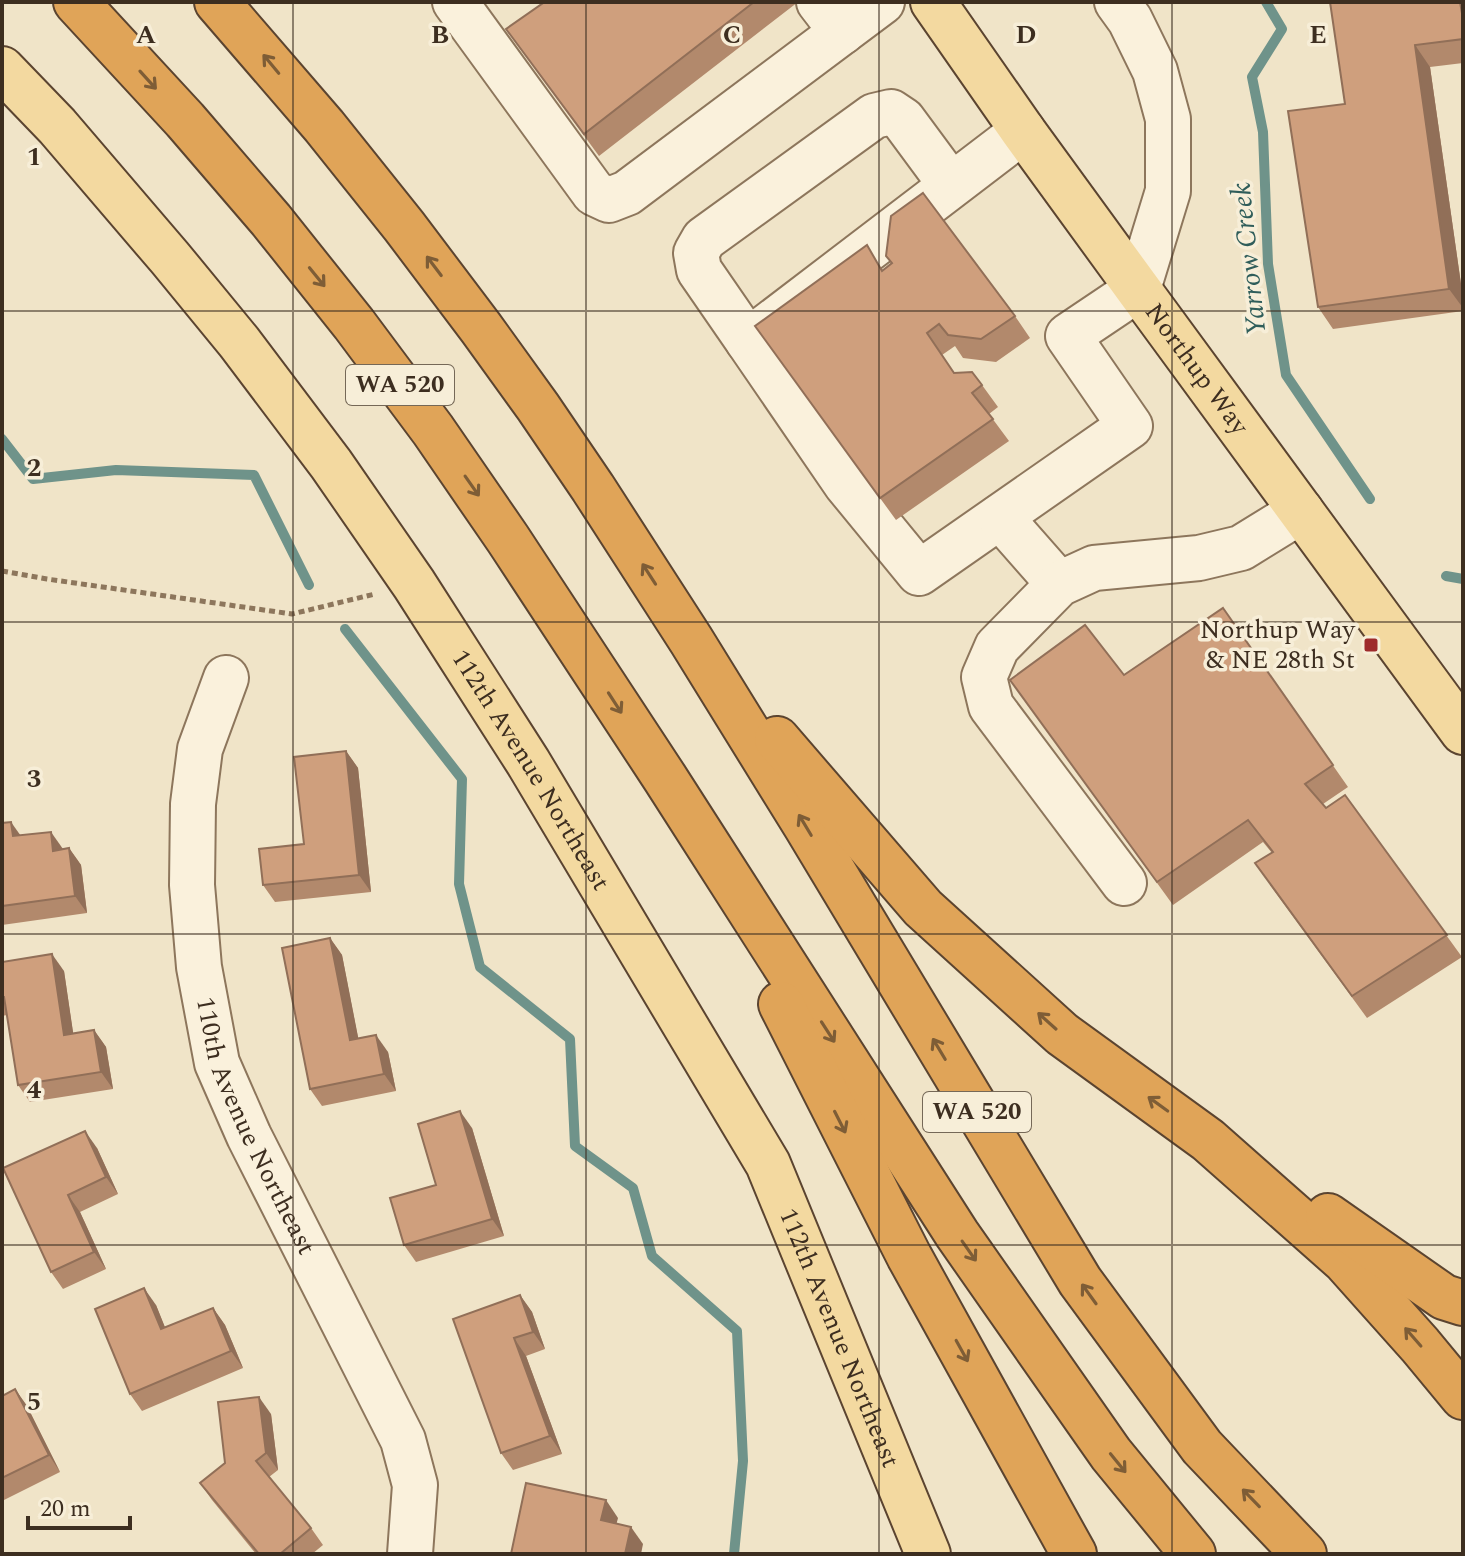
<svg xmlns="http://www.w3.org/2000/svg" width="1465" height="1556" font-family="Spectral,serif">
<rect width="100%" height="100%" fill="#f0e4c8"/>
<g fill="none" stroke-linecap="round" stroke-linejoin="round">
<!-- stream -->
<g stroke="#6f938a" stroke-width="10">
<polyline points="1266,2 1282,29 1252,77 1263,132 1268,264 1286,375 1370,499"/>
<polyline points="2,439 33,479 116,470 254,475 309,585"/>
<polyline points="1446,576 1463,579"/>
<polyline points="345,629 462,779 459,884 480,967 570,1039 575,1146 633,1188 652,1256 737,1331 743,1461 734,1554"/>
</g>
<defs>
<g id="minor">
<polyline points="455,2 594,193 609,200 627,193 882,2"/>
<polyline points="819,2 842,32"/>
<polyline points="1023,131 748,341 846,484 919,573 1130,426 1068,336 1138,289 1168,191 1168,119 1155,71 1130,20 1117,2"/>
<polyline points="748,341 699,270 696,253 704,239 874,116 891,112 903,120 951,185"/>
<polyline points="1000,517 1059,584"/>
<path id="s1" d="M 226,678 L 200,749 L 193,804 L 192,885 L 199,967 L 217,1063 L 249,1136 L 403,1440 L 415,1485 L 410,1554"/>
<polyline points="1124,883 991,706 984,677 997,647 1059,584 1094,568 1199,558 1241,548 1301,511"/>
</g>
<g id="major">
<path id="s2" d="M 933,2 L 1023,131 L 1138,289 L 1463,732"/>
<path id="s3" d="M 2,69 L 57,126 L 170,258 L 239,342 L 331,464 L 414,584 L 528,762 L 768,1164 L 928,1554"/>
</g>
<g id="highway">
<polyline points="76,2 185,120 271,220 354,324 433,430 508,539 665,778 957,1234 1111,1454 1193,1554"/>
<polyline points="217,2 324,126 404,226 481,328 538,407 593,488 691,640 806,826 1080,1281 1202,1447 1304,1554"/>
<polyline points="777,739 923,908 1062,1034 1208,1140 1345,1261 1420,1345 1463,1397"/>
<polyline points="781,1004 909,1256 1074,1554"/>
<polyline points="1328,1216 1444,1297 1463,1303"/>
</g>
</defs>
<!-- minor casing -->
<use href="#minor" stroke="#8d765c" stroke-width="48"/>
<!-- major casing -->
<use href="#major" stroke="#5b4430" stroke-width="48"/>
<!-- highway casing -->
<use href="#highway" stroke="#5b4430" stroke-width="48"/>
<!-- path -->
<polyline stroke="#8d765c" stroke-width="5" stroke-dasharray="6 4" stroke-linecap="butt" points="2,571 47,579 292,614 375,594"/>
<!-- minor -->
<use href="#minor" stroke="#faf1dc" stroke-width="44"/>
<!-- major -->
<use href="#major" stroke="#f3d9a0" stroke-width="44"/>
<!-- highway -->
<use href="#highway" stroke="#e0a458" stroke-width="44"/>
</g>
<!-- wall -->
<g fill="#b2896c">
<polygon points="541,2 798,2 599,156 506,29 542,4"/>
<polygon points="1463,2 1463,63 1430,67 1463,298 1463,311 1333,329 1318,307 1345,104"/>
<polygon points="884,269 1015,316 1030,338 996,362 963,358 955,346 942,355 954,373 982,385 998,407 989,414 1009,441 896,520 755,326"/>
<polygon points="1223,608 1348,787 1323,804 1326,808 1345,795 1462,957 1367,1018 1270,885 1272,853 1263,842 1173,905 1026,702 1124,675"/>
<polygon points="346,751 358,768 371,892 275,902 263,885 304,844"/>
<polygon points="2,823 21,836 63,849 69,848 81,865 87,913 2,925"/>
<polygon points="330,938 342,955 358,1038 388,1052 396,1091 322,1106 310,1089"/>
<polygon points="2,962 64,971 73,1033 94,1030 106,1047 113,1089 30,1102 18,1085 7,1015 2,1016"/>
<polygon points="472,1128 504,1236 416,1262 404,1245 436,1185"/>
<polygon points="97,1148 118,1194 80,1212 106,1269 63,1289 51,1272 3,1168"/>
<polygon points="520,1295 532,1312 545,1349 526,1356 562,1454 513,1470 501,1453"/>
<polygon points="156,1305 165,1328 213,1308 225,1325 243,1368 142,1411 130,1394"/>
<polygon points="15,1389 27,1406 60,1472 2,1501 2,1396"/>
<polygon points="271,1414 278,1470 269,1477 311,1528 323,1545 312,1554 256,1554 212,1500 200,1483 225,1463"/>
</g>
<!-- shaded-wall -->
<g fill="#916f58">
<polygon points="1415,45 1430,67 1463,298 1463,308 1449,289"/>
<polygon points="346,751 358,768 371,892 359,875"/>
<polygon points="11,822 23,839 13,836"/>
<polygon points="51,832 63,849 53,851"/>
<polygon points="69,848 81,865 87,913 75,896"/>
<polygon points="330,938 342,955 362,1057 350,1040"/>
<polygon points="52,954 64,971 76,1052 64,1035"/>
<polygon points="94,1030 106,1047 113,1089 101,1072"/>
<polygon points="376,1035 388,1052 396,1091 384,1074"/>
<polygon points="460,1111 472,1128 504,1236 492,1219"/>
<polygon points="85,1131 97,1148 118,1194 106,1177"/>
<polygon points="68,1195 80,1212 106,1269 94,1252"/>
<polygon points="144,1288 156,1305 173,1347 161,1329"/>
<polygon points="520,1295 532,1312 545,1349 533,1332"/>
<polygon points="213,1308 225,1325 243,1368 231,1351"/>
<polygon points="514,1338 526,1356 562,1454 550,1436"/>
<polygon points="15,1389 27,1406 60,1472 49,1455"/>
<polygon points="259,1397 271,1414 278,1470 266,1453"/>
<polygon points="606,1500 618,1518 613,1537 601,1520"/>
<polygon points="631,1527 643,1544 641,1554 625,1554"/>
</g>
<!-- building -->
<g fill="#cf9f7d" stroke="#916f58" stroke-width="2">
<polygon points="542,2 754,2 584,134 506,29 543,3"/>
<polygon points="1330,2 1460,2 1463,19 1463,39 1415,45 1449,289 1318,307 1288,111 1345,104"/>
<polygon points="923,193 1015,316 981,339 948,335 939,324 927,333 954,373 972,372 982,385 972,393 993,419 880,498 755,326 867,245 882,271 892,263 886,256 891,216"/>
<polygon points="1223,608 1333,765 1305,784 1326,808 1345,795 1447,935 1352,996 1255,863 1273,852 1248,820 1157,882 1010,680 1085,625 1124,675"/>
<polygon points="346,751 359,875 263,885 259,849 304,844 294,757"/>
<polygon points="11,822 13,836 51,832 53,851 69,848 75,896 2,906 2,823"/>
<polygon points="330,938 350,1040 376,1035 384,1074 310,1089 282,948"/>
<polygon points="52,954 64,1035 94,1030 101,1072 18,1085 4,997 2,997 2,962"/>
<polygon points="460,1111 492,1219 404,1245 390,1198 436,1185 418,1124"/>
<polygon points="85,1131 106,1177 68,1195 94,1252 51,1272 3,1168"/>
<polygon points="144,1288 161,1329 213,1308 231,1351 130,1394 95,1309"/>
<polygon points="520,1295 533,1332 514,1338 550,1436 501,1453 453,1319"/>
<polygon points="15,1389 49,1455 2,1478 2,1396"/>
<polygon points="259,1397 266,1453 256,1461 311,1528 280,1554 259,1554 200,1483 225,1463 218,1402"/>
<polygon points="526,1483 606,1500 601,1520 631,1527 625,1554 511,1554"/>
</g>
<!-- one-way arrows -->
<defs><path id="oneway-shaft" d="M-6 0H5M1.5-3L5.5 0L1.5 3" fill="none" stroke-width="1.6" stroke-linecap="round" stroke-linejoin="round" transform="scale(2)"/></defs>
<g stroke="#7e5d36">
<use href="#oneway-shaft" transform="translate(271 64) rotate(-130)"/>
<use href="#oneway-shaft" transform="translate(148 80) rotate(48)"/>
<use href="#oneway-shaft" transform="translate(434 266) rotate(-127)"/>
<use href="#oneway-shaft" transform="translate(317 277) rotate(51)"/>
<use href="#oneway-shaft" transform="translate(472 486) rotate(55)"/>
<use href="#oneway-shaft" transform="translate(649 574) rotate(-123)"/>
<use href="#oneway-shaft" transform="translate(615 703) rotate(57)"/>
<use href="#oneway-shaft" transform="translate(805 825) rotate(-121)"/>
<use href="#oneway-shaft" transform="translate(1047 1021) rotate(-138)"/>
<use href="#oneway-shaft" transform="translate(828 1032) rotate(57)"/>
<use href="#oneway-shaft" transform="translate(939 1049) rotate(-121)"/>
<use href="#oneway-shaft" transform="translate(1158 1104) rotate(-144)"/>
<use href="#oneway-shaft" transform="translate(840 1122) rotate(63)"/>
<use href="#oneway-shaft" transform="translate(969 1251) rotate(55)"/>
<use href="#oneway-shaft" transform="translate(1089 1294) rotate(-126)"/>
<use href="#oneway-shaft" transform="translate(1413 1337) rotate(-131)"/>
<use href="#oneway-shaft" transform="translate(962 1351) rotate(61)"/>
<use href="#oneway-shaft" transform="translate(1118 1463) rotate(51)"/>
<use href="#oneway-shaft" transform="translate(1251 1498) rotate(-134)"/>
</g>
<!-- grid -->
<path fill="none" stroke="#3d2e20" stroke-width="2" stroke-opacity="0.55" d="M 293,2 L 293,1554M 586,2 L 586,1554M 879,2 L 879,1554M 1172,2 L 1172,1554M 2,311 L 1463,311M 2,622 L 1463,622M 2,934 L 1463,934M 2,1245 L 1463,1245"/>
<!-- markers -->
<rect fill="#9e2a2b" stroke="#f7eed8" stroke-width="3" x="1363" y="637" width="16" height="16" rx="4"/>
<g text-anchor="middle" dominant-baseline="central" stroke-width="7" stroke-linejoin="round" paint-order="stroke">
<!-- shield labels -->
<g fill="#f7eed8" stroke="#756857" stroke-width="2">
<rect x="346" y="365" width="108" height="40" rx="6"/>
<rect x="923" y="1092" width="108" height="40" rx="6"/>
</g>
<g font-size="24" font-weight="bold" fill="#3d2e20">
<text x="400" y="385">WA 520</text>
<text x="977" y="1112">WA 520</text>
</g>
<!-- street labels -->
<g font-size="26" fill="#3d2e20" stroke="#f7eed8">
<text stroke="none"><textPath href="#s2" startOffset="452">Northup Way</textPath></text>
<text stroke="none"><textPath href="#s3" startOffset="880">112th Avenue Northeast</textPath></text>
<text stroke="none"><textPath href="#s1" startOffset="464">110th Avenue Northeast</textPath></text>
<text stroke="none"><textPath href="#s3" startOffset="1528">112th Avenue Northeast</textPath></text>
</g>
<!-- poi labels -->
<g font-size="26" fill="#3d2e20" stroke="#f7eed8" text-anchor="end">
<text x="1355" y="630">Northup Way<tspan x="1355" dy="30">&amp; NE 28th St</tspan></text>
</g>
<!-- water labels -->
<g font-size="28" font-style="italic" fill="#2f5d5a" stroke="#f7eed8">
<text transform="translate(1249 259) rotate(-96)">Yarrow Creek</text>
</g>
</g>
<g font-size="26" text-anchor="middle" font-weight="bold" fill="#3d2e20" stroke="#f7eed8" stroke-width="7" stroke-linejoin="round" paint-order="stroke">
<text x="146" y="43">A</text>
<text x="440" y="43">B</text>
<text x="732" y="43">C</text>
<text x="1026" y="43">D</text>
<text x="1318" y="43">E</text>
<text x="34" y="165">1</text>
<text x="34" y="476">2</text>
<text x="34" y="787">3</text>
<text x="34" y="1098">4</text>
<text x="34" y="1410">5</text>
</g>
<!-- border -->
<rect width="1465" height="1556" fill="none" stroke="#3d2e20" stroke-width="8"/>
<!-- scale -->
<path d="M28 1516v12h102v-12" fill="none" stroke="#3d2e20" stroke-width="4"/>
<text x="40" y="1516" font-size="24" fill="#3d2e20" stroke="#f7eed8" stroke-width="6" paint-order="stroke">20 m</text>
</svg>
